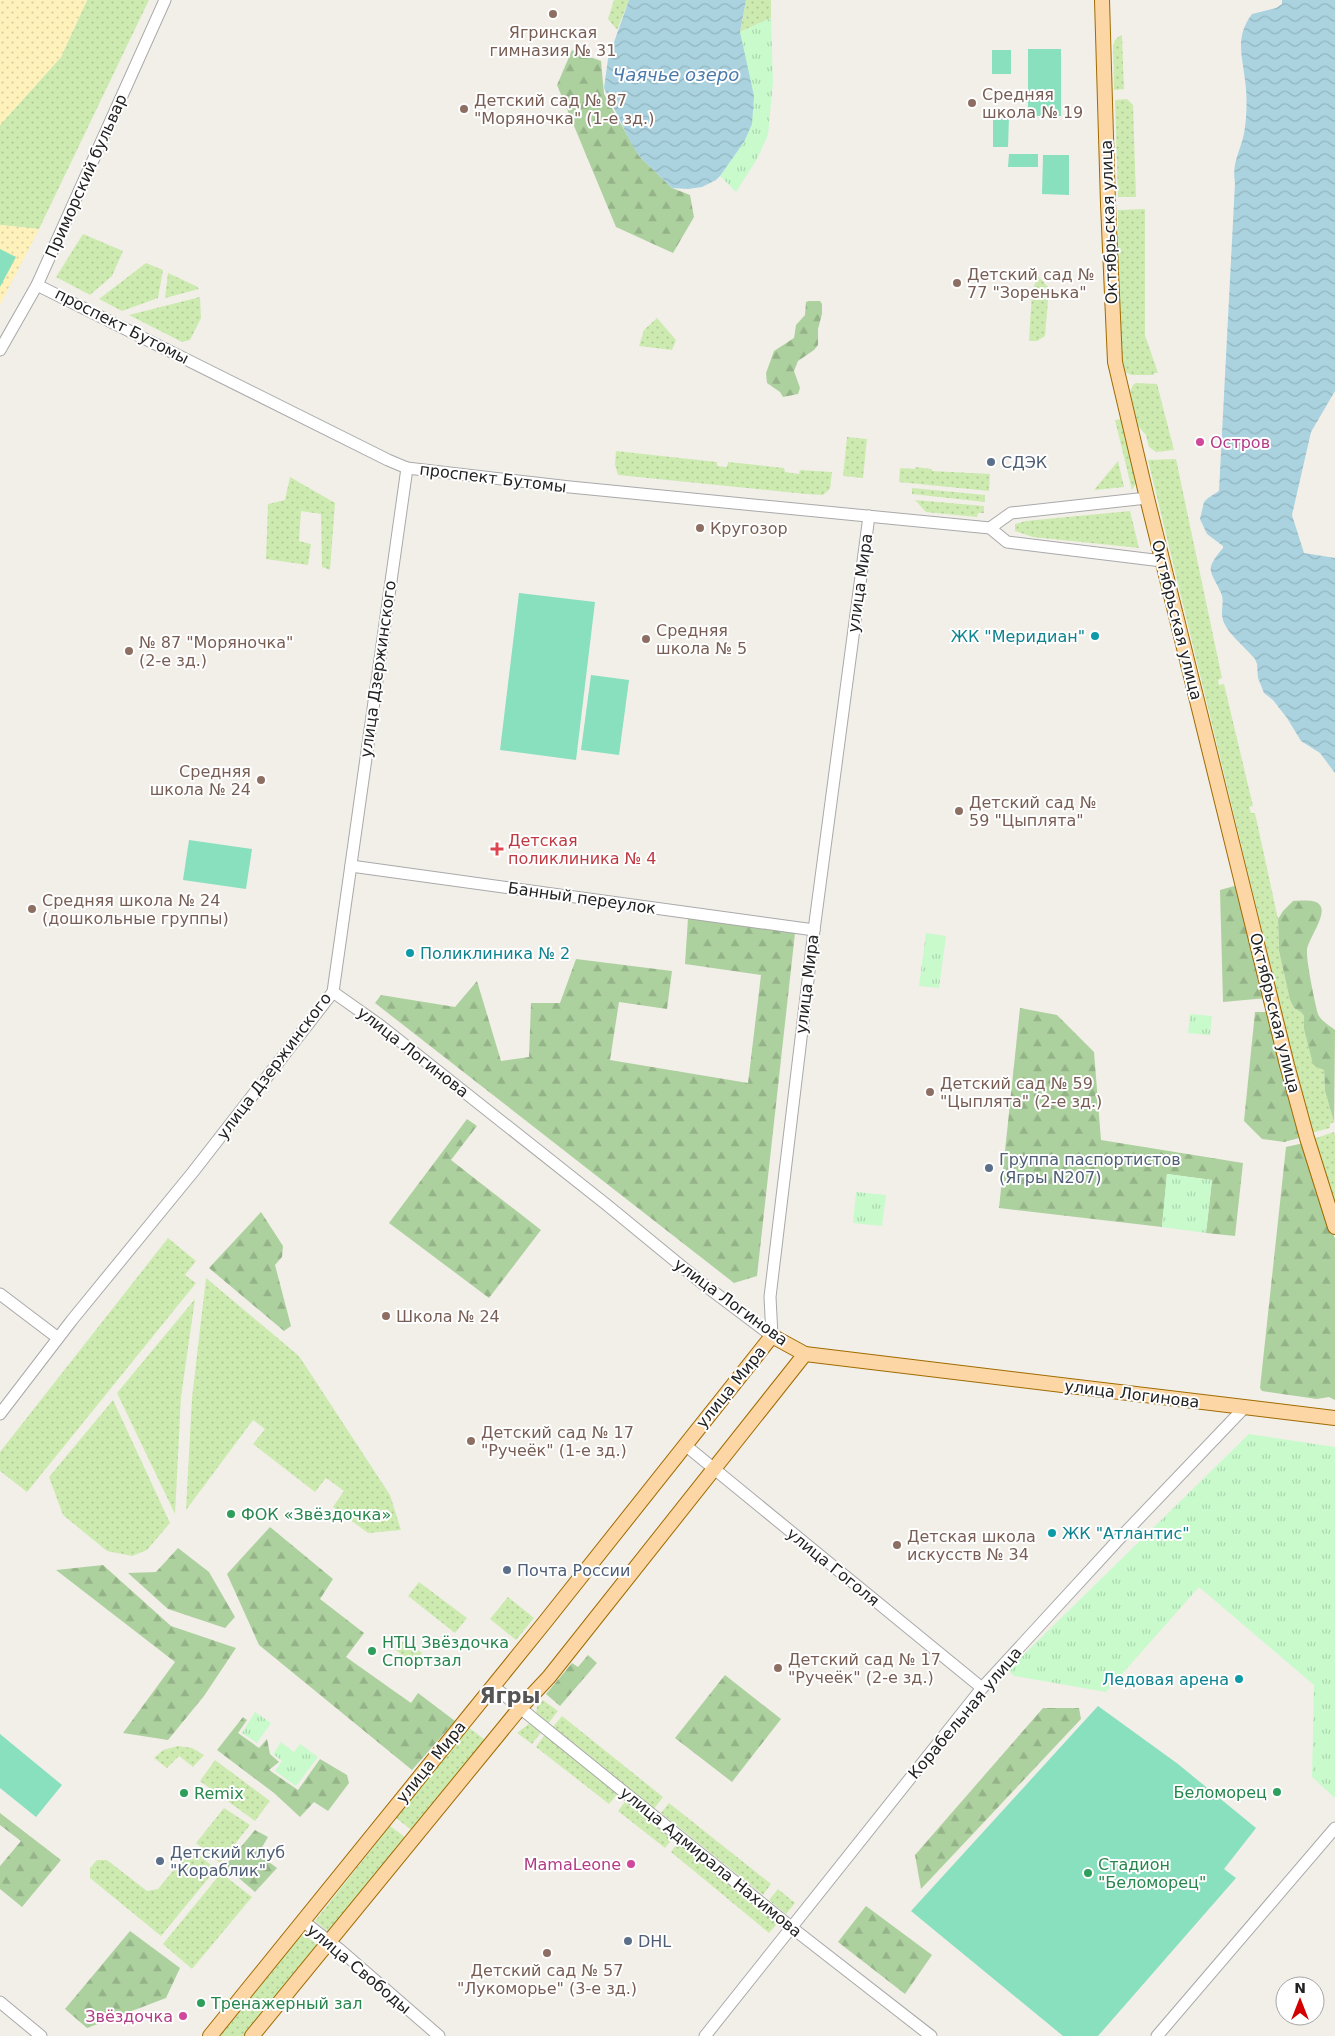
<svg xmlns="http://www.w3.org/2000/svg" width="1335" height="2036" font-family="'DejaVu Sans',sans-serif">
<defs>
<pattern id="grass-dots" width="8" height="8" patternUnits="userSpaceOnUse" patternTransform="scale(1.25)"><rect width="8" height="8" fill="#cdebb0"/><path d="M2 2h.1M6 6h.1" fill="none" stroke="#b0c997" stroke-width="1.8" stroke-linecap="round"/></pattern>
<pattern id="forest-firs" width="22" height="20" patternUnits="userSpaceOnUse" patternTransform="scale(1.25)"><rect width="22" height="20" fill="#add19e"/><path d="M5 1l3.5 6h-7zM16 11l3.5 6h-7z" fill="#95b388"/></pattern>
<pattern id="sand-dots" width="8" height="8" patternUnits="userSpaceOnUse" patternTransform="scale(1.25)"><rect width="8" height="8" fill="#fff1ba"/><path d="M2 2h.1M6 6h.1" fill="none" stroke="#dacea0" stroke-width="1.8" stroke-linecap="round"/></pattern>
<pattern id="park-tufts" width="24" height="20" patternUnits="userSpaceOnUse" patternTransform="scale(1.25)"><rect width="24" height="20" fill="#c8facc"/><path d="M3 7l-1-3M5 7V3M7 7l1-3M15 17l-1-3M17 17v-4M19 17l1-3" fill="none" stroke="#acd6af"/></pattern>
<pattern id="water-waves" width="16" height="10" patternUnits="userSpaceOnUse" patternTransform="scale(1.25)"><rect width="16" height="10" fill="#aad3df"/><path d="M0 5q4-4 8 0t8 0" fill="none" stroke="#92b5bf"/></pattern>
</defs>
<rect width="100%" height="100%" fill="#f2efe9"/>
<!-- grass -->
<g fill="url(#grass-dots)">
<polygon points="87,0 149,0 39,229 0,225 0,125 61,57"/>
<polygon points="614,0 629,0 617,30 608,19"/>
<polygon points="746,0 771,0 771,18 740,32"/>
<polygon points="1121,35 1122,36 1124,89 1114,90 1113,46 1115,40"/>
<polygon points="1127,99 1133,105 1136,197 1118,197 1115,100"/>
<path d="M 1145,209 L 1145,335 L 1158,373 L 1154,373 L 1154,375 L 1131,375 L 1125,372 C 1115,321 1119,263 1118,210 Z"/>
<polygon points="83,234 123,251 112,276 90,295 56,277"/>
<polygon points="146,263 163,270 158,298 122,311 99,299"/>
<polygon points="168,273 196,286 199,289 165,298"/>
<polygon points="1038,276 1049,288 1045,336 1037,341 1029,341 1032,291"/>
<polygon points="200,297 201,318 190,340 182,342 129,315"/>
<polygon points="657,318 676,340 672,350 639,346 644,330"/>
<polygon points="1136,383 1157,384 1174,450 1156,452 1149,447 1146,435 1138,426 1130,392 1133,385"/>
<polygon points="1122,419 1137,482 1132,490 1115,420"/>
<polygon points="847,437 867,439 863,478 843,476"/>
<polygon points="616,451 717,462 717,466 727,467 728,462 784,468 785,472 799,474 800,470 832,472 830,489 823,495 806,494 618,475 615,465"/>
<polygon points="1176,459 1222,678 1218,680 1219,685 1224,684 1253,806 1249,807 1251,813 1255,813 1278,919 1279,951 1290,1000 1294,1008 1301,1012 1304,1016 1304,1029 1316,1067 1324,1070 1325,1091 1334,1122 1330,1124 1330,1128 1311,1133 1148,460"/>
<polygon points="1118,461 1124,487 1094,490"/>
<polygon points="915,467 932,469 932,471 990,474 989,491 899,482 900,468 915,469"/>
<polygon points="290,477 335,503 330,570 322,567 321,514 301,511 299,541 311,544 308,565 266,559 268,504 285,500"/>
<polygon points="912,488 985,495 985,502 912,494"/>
<polygon points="915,500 984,506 984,513 978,513 977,517 926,512"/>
<polygon points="1130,511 1139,548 1033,537 1015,531 1015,524 1026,521"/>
<polygon points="1334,1132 1335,1136 1335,1205 1313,1139"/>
<polygon points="168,1238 196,1261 185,1275 196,1283 27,1492 0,1471 0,1452"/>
<polygon points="206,1278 299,1356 390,1495 401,1530 368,1533 333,1507 344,1491 326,1478 315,1492 253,1444 265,1429 253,1420 186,1510 192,1398"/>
<polygon points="195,1299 181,1397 175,1514 117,1393"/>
<polygon points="113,1400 170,1523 147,1550 132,1556 107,1551 63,1515 49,1477"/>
<polygon points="419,1582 467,1618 455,1633 408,1596"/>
<polygon points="508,1597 534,1618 516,1640 490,1619"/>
<polygon points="404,1640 422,1653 413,1664 396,1650"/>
<polygon points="543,1700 558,1711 547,1725 536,1713 537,1707"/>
<polygon points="562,1716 663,1797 654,1809 552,1728"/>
<polygon points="530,1723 536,1724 543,1730 532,1744 517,1733"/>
<polygon points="468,1727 488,1742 417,1834 396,1818"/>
<polygon points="546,1733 619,1792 609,1804 536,1747"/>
<polygon points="178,1746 192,1748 204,1755 193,1767 179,1756 167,1768 154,1758 163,1750"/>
<polygon points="215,1760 270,1801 255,1821 200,1781"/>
<polygon points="627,1799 674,1837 665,1848 618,1811"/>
<polygon points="669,1803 771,1884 763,1895 661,1813"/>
<polygon points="224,1808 250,1825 220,1863 196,1843"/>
<polygon points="390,1826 409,1840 334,1936 315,1921"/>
<polygon points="679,1841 778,1923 769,1933 671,1852"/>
<polygon points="191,1849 216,1869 161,1936 90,1878 90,1868 97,1860 107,1860 147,1891 158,1889"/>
<polygon points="221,1873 252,1897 192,1969 163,1944"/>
<polygon points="778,1889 795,1903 786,1914 769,1900"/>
<polygon points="303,1933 318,1946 245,2036 219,2036"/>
</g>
<!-- forest -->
<g fill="url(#forest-firs)">
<polygon points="572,50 601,61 604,94 639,156 672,188 690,195 694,217 673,253 616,227 557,85"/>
<polygon points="809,301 820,301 822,304 822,314 818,329 818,345 814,350 798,361 794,371 800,388 798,394 783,397 780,392 767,383 766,373 774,351 794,338 796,325 805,315 806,302"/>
<polygon points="1238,885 1267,998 1223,1002 1220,890"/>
<path d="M 1293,901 C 1299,901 1314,899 1319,904 C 1329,913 1308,939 1307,950 C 1306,960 1315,1004 1318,1014 C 1320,1020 1330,1026 1335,1030 L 1334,1122 L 1325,1091 L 1324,1070 L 1316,1067 L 1313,1064 L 1304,1029 L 1304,1016 L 1301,1012 L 1294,1008 L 1290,1000 L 1279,951 L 1278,919 L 1283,911 Z"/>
<polygon points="688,918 795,933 757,1276 734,1283 375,1003 381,995 455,1007 477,981 501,1061 529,1057 531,1003 560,1003 576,959 672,971 667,1009 619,1002 610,1060 748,1083 761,975 685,964"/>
<polygon points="1020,1008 1057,1015 1094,1052 1101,1140 1243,1163 1235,1236 1206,1233 1212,1180 1167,1174 1162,1227 999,1208"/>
<polygon points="1255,1012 1270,1012 1303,1137 1284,1142 1262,1139 1244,1121"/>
<polygon points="467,1119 477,1126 451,1160 541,1230 489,1298 389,1223"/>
<polygon points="1304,1143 1335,1239 1335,1400 1329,1397 1317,1399 1262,1391 1260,1388 1286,1147"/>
<polygon points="261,1212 283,1246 282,1257 275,1265 291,1326 284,1331 209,1268"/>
<polygon points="270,1527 333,1579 320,1599 364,1633 346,1657 411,1703 418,1693 455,1721 412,1770 259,1645 227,1574"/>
<polygon points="178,1548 209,1572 235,1617 225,1628 168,1609 128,1573 156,1572"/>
<polygon points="103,1565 171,1626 236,1648 204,1696 168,1740 123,1733 175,1662 56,1570"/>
<polygon points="588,1655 597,1663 560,1706 546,1694 572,1663 578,1667"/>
<polygon points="725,1675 781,1719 732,1782 675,1738"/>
<polygon points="1043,1708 1079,1708 1081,1719 921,1889 915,1855"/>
<polygon points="243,1717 247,1720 238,1733 259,1748 267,1739 270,1754 279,1762 269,1770 298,1790 320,1759 347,1775 349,1783 328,1811 314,1802 300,1817 274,1793 217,1750"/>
<polygon points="0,1813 61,1860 22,1907 0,1889 0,1866 21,1841 0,1825"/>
<polygon points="255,1830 268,1837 258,1854 277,1868 255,1892 225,1866"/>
<polygon points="866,1906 932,1955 905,1994 838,1942"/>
<polygon points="130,1931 180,1968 166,1998 87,2028 65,2009"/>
</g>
<!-- sand -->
<g fill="url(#sand-dots)">
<polygon points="0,0 87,0 61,57 0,125"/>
<polygon points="0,225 39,229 0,305"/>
</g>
<!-- park -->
<g fill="url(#park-tufts)">
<polygon points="771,18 773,82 768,135 757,159 736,192 720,176 744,142 746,64 740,32"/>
<polygon points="926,933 946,936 939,988 919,986"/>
<polygon points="1190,1014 1212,1016 1210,1035 1188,1033"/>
<polygon points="1167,1174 1212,1180 1206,1233 1162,1227"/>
<polygon points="856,1192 886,1195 882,1226 853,1223"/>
<polygon points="1249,1434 1335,1447 1335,1798 1312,1777 1314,1685 1199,1587 1106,1692 1014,1676 1008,1670"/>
<polygon points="255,1712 271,1723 257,1743 242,1733"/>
<polygon points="281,1742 294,1752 300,1744 318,1757 296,1786 275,1771 282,1761 273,1754"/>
</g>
<!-- pitch -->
<g fill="#88e0be">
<rect x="1028" y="49" width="33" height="67"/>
<rect x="992" y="50" width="19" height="24"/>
<polygon points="993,117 1009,117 1008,147 993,147"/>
<polygon points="1009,154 1038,154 1038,167 1008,167"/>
<polygon points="1043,155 1069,155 1069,195 1042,194"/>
<polygon points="0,249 16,257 0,287"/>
<polygon points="519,593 595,602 576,760 500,750"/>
<polygon points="591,675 629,680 619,755 581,750"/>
<polygon points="189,840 252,849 246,889 183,880"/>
<polygon points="1098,1706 1178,1764 1256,1828 1224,1869 1236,1878 1098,2036 1063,2036 911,1911"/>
<polygon points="0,1734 62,1785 36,1817 0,1788"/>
</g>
<!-- water -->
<g fill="url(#water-waves)">
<polygon points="629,0 746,0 740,32 754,96 752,124 744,142 720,176 716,180 702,187 688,189 672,188 639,156 631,143 604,88 608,59"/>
<path d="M 1282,0 L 1335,0 L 1335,391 L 1311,432 L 1292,515 L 1304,553 L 1335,558 L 1335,773 L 1320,753 L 1301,741 L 1287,718 L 1273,700 L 1264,693 L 1258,678 L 1257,664 L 1255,659 C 1245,647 1227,633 1223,620 C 1220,611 1225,601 1221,593 C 1210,569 1204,571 1223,548 L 1223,546 L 1207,534 L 1200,519 L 1204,502 L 1208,498 L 1219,491 L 1235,183 C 1231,160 1243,148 1245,127 C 1247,112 1247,94 1245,80 C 1242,54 1235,37 1252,14 L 1276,8 L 1282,4 Z"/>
</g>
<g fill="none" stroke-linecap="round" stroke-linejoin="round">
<defs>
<g id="minor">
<polyline points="37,285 388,460 407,468 570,487 990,528 1007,542 1162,561"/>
<polyline points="0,350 37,285 165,0"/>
<polyline points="990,528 1011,513 1147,498"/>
<polyline points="351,866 814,930"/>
<polyline points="333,992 381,1026 607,1205 702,1283 772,1336"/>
<polyline points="0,1294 58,1338"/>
<polyline points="772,1336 770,1297 814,930 869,516"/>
<polyline points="0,1414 72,1320 193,1172 333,992 407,468"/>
<polyline points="685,1445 982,1688"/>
<polyline points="493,1686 791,1927 931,2036"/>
<polyline points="303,1921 339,1949 439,2036"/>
<polyline points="0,2002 41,2036"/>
<polyline points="705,2036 982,1688 1118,1540 1245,1407"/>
<polyline points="1157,2036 1335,1828"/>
</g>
<g id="major">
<polyline points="1102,0 1108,204 1115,362 1147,498 1287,1065 1307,1138 1335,1227"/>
<polyline points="210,2036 545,1622 772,1336 805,1354 1335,1418"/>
<polyline points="252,2036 520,1708 549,1677 805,1354"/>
</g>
</defs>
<!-- minor casing -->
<use href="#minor" stroke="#a9a9a9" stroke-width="13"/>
<!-- major casing -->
<use href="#major" stroke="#a06b00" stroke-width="16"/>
<!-- minor -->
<use href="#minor" stroke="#fff" stroke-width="11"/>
<!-- major -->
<use href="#major" stroke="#fcd6a4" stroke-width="14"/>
</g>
<!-- markers -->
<g fill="#8d6e63" stroke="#fff" stroke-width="2">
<circle cx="553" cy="14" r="5"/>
<circle cx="972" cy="103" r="5"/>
<circle cx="464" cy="109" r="5"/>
<circle cx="957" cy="283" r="5"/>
<circle cx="700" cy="528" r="5"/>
<circle cx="646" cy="639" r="5"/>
<circle cx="129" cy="651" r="5"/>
<circle cx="261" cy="780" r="5"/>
<circle cx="959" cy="811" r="5"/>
<circle cx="32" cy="909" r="5"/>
<circle cx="930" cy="1092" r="5"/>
<circle cx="386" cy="1316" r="5"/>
<circle cx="471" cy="1441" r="5"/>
<circle cx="897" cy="1545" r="5"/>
<circle cx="778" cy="1668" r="5"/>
<circle cx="547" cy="1953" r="5"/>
</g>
<g fill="#d1479c" stroke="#fff" stroke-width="2">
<circle cx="1200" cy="442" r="5"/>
<circle cx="631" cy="1864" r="5"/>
<circle cx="183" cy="2016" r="5"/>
</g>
<g fill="#5c6f8a" stroke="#fff" stroke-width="2">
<circle cx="991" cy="462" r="5"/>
<circle cx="989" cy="1168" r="5"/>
<circle cx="507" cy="1570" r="5"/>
<circle cx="160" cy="1861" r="5"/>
<circle cx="628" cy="1941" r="5"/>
</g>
<g fill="#0f9aa8" stroke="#fff" stroke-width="2">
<circle cx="1095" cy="636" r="5"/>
<circle cx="410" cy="953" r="5"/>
<circle cx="1052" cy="1533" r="5"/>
<circle cx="1239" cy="1679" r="5"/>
</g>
<path fill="#e0444e" stroke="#fff" stroke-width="2" d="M494.5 841.5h5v5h5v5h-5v5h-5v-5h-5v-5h5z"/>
<g fill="#2e9e5b" stroke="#fff" stroke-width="2">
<circle cx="231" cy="1514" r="5"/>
<circle cx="372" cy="1651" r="5"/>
<circle cx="1277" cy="1792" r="5"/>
<circle cx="184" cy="1793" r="5"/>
<circle cx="1088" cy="1873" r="5"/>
<circle cx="201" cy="2003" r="5"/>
</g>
<g text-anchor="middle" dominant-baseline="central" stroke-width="4" stroke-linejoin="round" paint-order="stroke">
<!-- education labels -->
<g font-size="16" fill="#785e54" stroke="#fff" text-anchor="start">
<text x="553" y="32" text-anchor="middle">Ягринская<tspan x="553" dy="18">гимназия № 31</tspan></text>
<text x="982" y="94">Средняя<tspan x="982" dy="18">школа № 19</tspan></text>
<text x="474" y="100">Детский сад № 87<tspan x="474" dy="18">"Моряночка" (1-е зд.)</tspan></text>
<text x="967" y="274">Детский сад №<tspan x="967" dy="18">77 "Зоренька"</tspan></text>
<text x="710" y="528">Кругозор</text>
<text x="656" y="630">Средняя<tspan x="656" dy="18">школа № 5</tspan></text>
<text x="139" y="642">№ 87 "Моряночка"<tspan x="139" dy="18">(2-е зд.)</tspan></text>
<text x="251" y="771" text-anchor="end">Средняя<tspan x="251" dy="18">школа № 24</tspan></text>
<text x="969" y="802">Детский сад №<tspan x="969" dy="18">59 "Цыплята"</tspan></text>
<text x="42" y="900">Средняя школа № 24<tspan x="42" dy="18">(дошкольные группы)</tspan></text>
<text x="940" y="1083">Детский сад № 59<tspan x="940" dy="18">"Цыплята" (2-е зд.)</tspan></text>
<text x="396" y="1316">Школа № 24</text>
<text x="481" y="1432">Детский сад № 17<tspan x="481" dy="18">"Ручеёк" (1-е зд.)</tspan></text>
<text x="907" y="1536">Детская школа<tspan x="907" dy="18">искусств № 34</tspan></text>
<text x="788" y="1659">Детский сад № 17<tspan x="788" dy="18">"Ручеёк" (2-е зд.)</tspan></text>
<text x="547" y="1970" text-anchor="middle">Детский сад № 57<tspan x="547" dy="18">"Лукоморье" (3-е зд.)</tspan></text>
</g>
<!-- street labels -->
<g font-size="16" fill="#222" stroke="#fff">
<text transform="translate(86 176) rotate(-66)">Приморский бульвар</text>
<text transform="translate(1109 222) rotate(-92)">Октябрьская улица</text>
<text transform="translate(122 326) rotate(27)">проспект Бутомы</text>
<text transform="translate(493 478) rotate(7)">проспект Бутомы</text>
<text transform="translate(860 583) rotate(-82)">улица Мира</text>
<text transform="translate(1177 620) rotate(76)">Октябрьская улица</text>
<text transform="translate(378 669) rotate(-82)">улица Дзержинского</text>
<text transform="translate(582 898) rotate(8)">Банный переулок</text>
<text transform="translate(807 984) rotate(-83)">улица Мира</text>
<text transform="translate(1275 1013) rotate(76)">Октябрьская улица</text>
<text transform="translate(413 1052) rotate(38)">улица Логинова</text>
<text transform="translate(274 1066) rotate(-53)">улица Дзержинского</text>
<text transform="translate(731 1302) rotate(36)">улица Логинова</text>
<text transform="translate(731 1387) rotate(-51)">улица Мира</text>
<text transform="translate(1132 1394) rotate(7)">улица Логинова</text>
<text transform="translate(833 1567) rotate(39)">улица Гоголя</text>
<text transform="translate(965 1713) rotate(-50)">Корабельная улица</text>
<text transform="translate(431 1762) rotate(-51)">улица Мира</text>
<text transform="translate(711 1862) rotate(39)">улица Адмирала Нахимова</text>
<text transform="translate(359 1969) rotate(40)">улица Свободы</text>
</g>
<!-- hotel labels -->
<g font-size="16" fill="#b23c85" stroke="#fff" text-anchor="end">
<text x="1210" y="442" text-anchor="start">Остров</text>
<text x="621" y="1864">MamaLeone</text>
<text x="173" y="2016">Звёздочка</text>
</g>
<!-- service labels -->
<g font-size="16" fill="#4e5e75" stroke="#fff" text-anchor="start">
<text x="1001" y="462">СДЭК</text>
<text x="999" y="1159">Группа паспортистов<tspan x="999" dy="18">(Ягры N207)</tspan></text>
<text x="517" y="1570">Почта России</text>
<text x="170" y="1852">Детский клуб<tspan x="170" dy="18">"Кораблик"</tspan></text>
<text x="638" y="1941">DHL</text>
</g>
<!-- culture labels -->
<g font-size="16" fill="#0d838f" stroke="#fff" text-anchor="end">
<text x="1085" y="636">ЖК "Меридиан"</text>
<text x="420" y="953" text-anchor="start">Поликлиника № 2</text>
<text x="1062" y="1533" text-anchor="start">ЖК "Атлантис"</text>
<text x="1229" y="1679">Ледовая арена</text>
</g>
<!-- health labels -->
<g font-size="16" fill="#be3a42" stroke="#fff" text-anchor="start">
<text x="508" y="840">Детская<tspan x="508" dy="18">поликлиника № 4</tspan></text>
</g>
<!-- leisure labels -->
<g font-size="16" fill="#27864d" stroke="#fff" text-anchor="start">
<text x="241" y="1514">ФОК «Звёздочка»</text>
<text x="382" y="1642">НТЦ Звёздочка<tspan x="382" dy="18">Спортзал</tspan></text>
<text x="1267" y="1792" text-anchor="end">Беломорец</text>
<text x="194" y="1793">Remix</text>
<text x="1098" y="1864">Стадион<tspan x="1098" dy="18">"Беломорец"</tspan></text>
<text x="211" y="2003">Тренажерный зал</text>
</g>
<!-- water labels -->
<g font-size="18" font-style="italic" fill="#4a7aab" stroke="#fff">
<text x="676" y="74">Чаячье озеро</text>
</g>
<!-- district labels -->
<g font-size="21" font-weight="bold" fill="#555" stroke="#fff">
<text x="510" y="1696">Ягры</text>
</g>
</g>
<!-- north arrow -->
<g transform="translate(1300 2001)"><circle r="24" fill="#ffffff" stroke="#a7a7a7"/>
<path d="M0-4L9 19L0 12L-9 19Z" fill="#d40000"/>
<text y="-8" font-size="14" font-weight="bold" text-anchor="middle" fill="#222222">N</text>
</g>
</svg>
